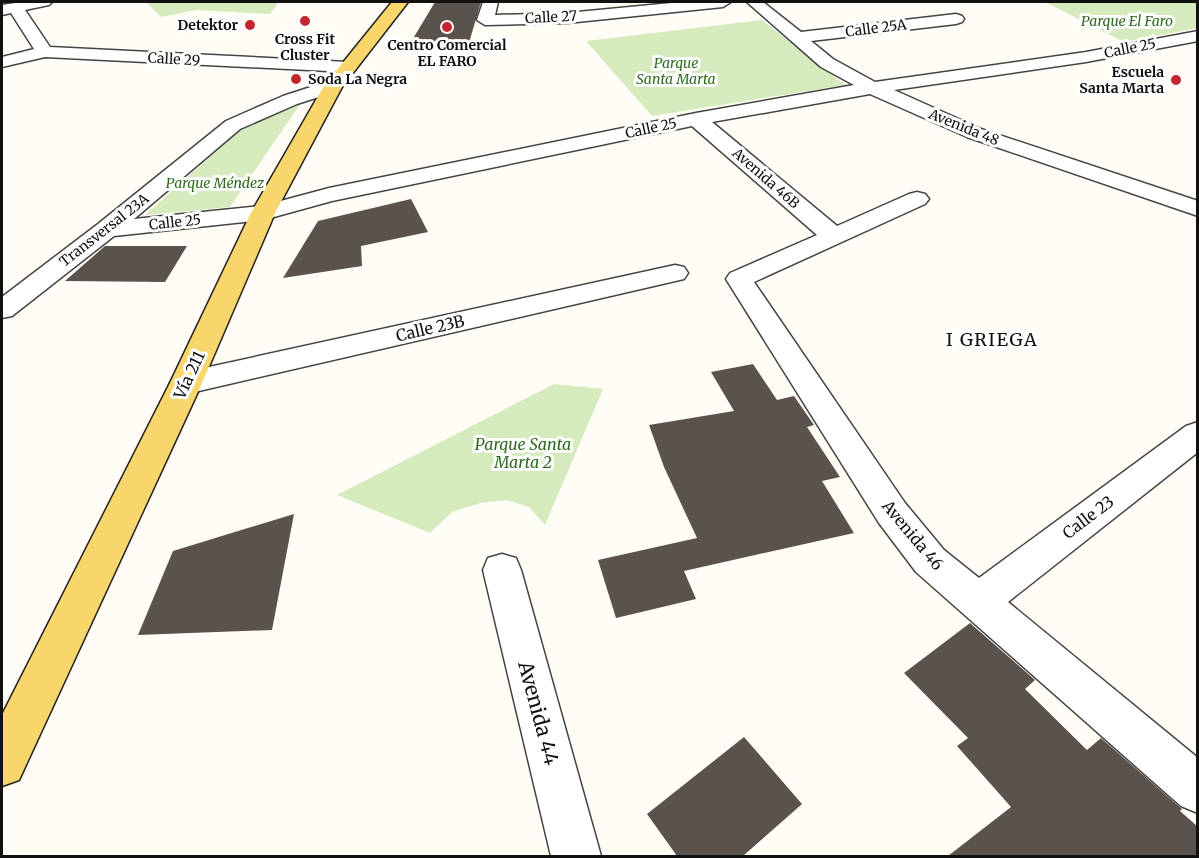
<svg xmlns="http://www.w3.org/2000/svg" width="1199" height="858" font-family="Merriweather,serif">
<rect width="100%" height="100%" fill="#fffdf5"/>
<!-- green -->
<g fill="#d5ebbd">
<polygon points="146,2 279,2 270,14 196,10 161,17"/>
<polygon points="1045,2 1192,2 1197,3 1197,28 1124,42"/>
<polygon points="762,20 845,85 652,116 586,41"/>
<polygon points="303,100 230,207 145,215 246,125"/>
<polygon points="554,384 603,389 545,525 529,507 506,500 481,503 452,512 430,533 337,495"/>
</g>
<!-- building -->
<g fill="#5a524d">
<polygon points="435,2 481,2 468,46 408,47"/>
<polygon points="411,199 428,232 361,246 362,266 283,278 318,221"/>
<polygon points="105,246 187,246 165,282 65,281"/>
<polygon points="753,364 777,400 794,396 814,425 807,427 840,477 822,481 854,533 684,571 696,599 616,618 598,560 697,538 664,467 649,425 734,411 711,372"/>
<polygon points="294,514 272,630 138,635 173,551"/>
<polygon points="970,623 1035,680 1025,689 1087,750 1101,738 1182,809 1180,811 1197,826 1197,856 948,856 1011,807 957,746 968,738 904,673"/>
<polygon points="744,737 802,804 743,856 677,856 647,814"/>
</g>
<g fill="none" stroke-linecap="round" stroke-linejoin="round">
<defs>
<g id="minor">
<polygon points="22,2 52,2 49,5 25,10 50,47 348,62 354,63 357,67 354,71 348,72 45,57 2,67 2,57 34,49 11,13 2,15 2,5"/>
<polygon points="483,2 498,2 495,15 567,13 682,2 731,2 723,7 567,23 485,25 477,20"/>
<polygon points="747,2 763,2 801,32 956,14 962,16 964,19 962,22 956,24 811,41 833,59 875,82 1086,52 1198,31 1198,41 1086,62 894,90 981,129 1198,201 1198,216 967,137 870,94 712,122 837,226 909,194 917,192 925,194 929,199 925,204 754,282 905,503 944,550 979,578 1186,426 1198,422 1198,452 1008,602 1198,758 1198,813 1181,806 916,572 879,523 726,279 730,273 817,235 692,126 332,201 263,220 114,236 12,316 2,318 2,297 98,224 226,121 283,96 326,82 340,82 342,86 340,90 297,104 240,129 134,219 262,206 329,188 696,113 854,85 821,67"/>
<polygon points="675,265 684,267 688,273 684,279 186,394 175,390 170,383 175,376 186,372"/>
<polygon points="502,554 516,558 521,570 601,856 551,856 483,570 488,558"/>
</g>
<polygon id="major" points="392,2 408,2 342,87 275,213 202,383 19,780 2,786 2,715 170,383 251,213 324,86"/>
</defs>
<!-- minor casing -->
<use href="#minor" stroke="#444" stroke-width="3"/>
<!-- major casing -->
<use href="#major" stroke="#222" stroke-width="3"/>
<!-- minor -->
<use href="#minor" fill="#fff" fill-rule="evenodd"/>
<!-- major -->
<use href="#major" fill="#f9d66b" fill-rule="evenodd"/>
</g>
<!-- markers -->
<g fill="#c4262e" stroke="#fff" stroke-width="2">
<circle cx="305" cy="21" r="6"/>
<circle cx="250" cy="25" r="6"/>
<circle cx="447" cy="27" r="6"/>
<circle cx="296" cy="79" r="6"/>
<circle cx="1176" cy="80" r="6"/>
</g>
<g text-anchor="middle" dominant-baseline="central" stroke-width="6" stroke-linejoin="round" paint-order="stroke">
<!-- far-street labels -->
<g font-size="14" fill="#111" stroke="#fff">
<text transform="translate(551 17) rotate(-3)">Calle 27</text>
<text transform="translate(876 28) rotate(-7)">Calle 25A</text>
<text transform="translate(1130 48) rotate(-11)">Calle 25</text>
<text transform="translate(174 59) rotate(3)">Calle 29</text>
<text transform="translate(964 127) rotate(22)">Avenida 48</text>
<text transform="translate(651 128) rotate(-12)">Calle 25</text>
<text transform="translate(766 178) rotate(41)">Avenida 46B</text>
<text transform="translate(175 222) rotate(-6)">Calle 25</text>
<text transform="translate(104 230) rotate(-38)">Transversal 23A</text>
</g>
<!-- far-park labels -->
<g font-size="14" font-style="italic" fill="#2f6b1f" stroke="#fff">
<text x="1127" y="21">Parque El Faro</text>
<text x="676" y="63">Parque<tspan x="676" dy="16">Santa Marta</tspan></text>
<text x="215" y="183">Parque Méndez</text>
</g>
<!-- far-poi labels -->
<g font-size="14" font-weight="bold" fill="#111" stroke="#fff" text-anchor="end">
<text x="238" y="25">Detektor</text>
<text x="305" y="39" text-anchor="middle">Cross Fit<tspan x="305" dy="16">Cluster</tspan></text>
<text x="447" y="45" text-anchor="middle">Centro Comercial<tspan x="447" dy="16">EL FARO</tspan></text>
<text x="1164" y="72">Escuela<tspan x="1164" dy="16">Santa Marta</tspan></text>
<text x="308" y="79" text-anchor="start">Soda La Negra</text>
</g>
<!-- street labels -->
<g font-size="16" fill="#111" stroke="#fff">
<text transform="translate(430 328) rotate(-13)">Calle 23B</text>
<text transform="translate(189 375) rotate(-65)">Vía 211</text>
<text transform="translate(1088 517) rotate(-37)">Calle 23</text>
<text transform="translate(913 535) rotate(50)">Avenida 46</text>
</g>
<!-- park labels -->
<g font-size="16" font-style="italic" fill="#2f6b1f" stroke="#fff">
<text x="523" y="444">Parque Santa<tspan x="523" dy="18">Marta 2</tspan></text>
</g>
<!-- neighbourhood labels -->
<g font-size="18" letter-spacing="1.5" fill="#111" stroke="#fff">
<text x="992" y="339">I GRIEGA</text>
</g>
<!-- near-street labels -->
<g font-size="20" fill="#111" stroke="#fff">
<text transform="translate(539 713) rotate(75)">Avenida 44</text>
</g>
</g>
<!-- border -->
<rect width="1199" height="858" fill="none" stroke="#111111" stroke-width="6"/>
</svg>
